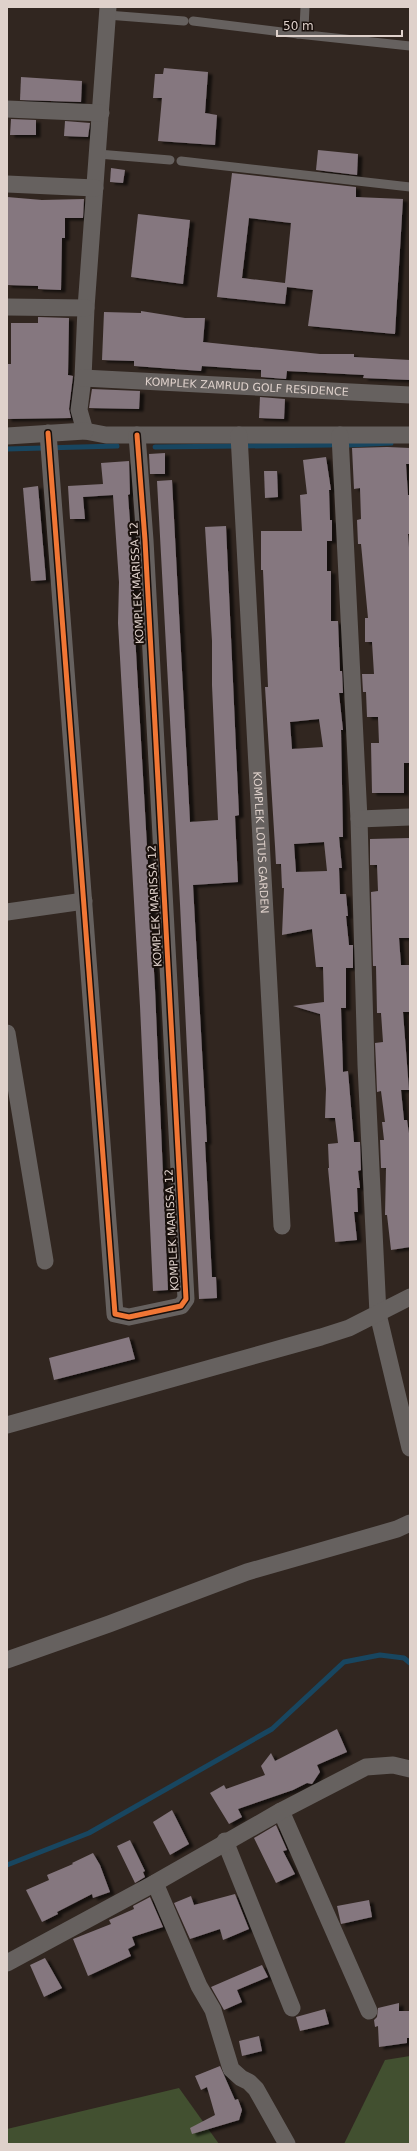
<svg xmlns="http://www.w3.org/2000/svg" width="417" height="2151" font-family="'DejaVu Sans',sans-serif">
<defs>
<filter id="shadow"><feDropShadow dx="4.5" dy="2.5" stdDeviation="1" flood-color="#0009"/></filter>
</defs>
<rect width="100%" height="100%" fill="#312620"/>
<!-- green -->
<g fill="#425030">
<polygon points="410,2056 410,2144 344,2144 385,2060"/>
<polygon points="179,2088 219,2144 7,2144 7,2129"/>
</g>
<g fill="none" stroke-linecap="round" stroke-linejoin="round">
<!-- stream -->
<g stroke="#184660" stroke-width="5">
<polyline points="349,445 391,443"/>
<polyline points="155,447 331,445"/>
<polyline points="7,449 117,446"/>
<polyline points="7,1865 89,1833 272,1729 344,1662 380,1655 404,1658 410,1663"/>
</g>
</g>
<!-- building -->
<g fill="#85777f" fill-rule="evenodd" filter="url(#shadow)">
<polygon points="164,68 208,72 205,113 217,115 215,145 158,141 162,98 153,98 155,74 163,74"/>
<polygon points="21,77 82,81 81,102 20,100"/>
<polygon points="11,119 36,120 36,135 10,135"/>
<polygon points="65,121 90,123 88,137 64,136"/>
<polygon points="318,150 358,154 357,175 316,170"/>
<polygon points="111,168 125,170 123,183 110,182"/>
<path d="M 232,173 L 356,187 L 356,197 L 403,199 L 395,334 L 308,326 L 313,290 L 287,287 L 285,304 L 217,297 ZM 249,218 L 291,223 L 285,283 L 242,278 Z"/>
<polygon points="7,197 42,200 84,199 83,218 65,218 65,238 62,238 61,290 38,289 38,286 7,285"/>
<polygon points="138,214 190,220 183,284 131,277"/>
<polygon points="141,311 185,318 205,318 203,342 320,354 354,354 354,357 410,360 410,380 363,378 364,375 287,371 286,379 261,377 261,370 202,366 201,371 134,366 134,361 102,360 104,312 141,313"/>
<polygon points="38,317 69,318 68,375 73,376 69,409 71,418 7,419 7,364 11,364 11,323 38,323"/>
<polygon points="92,389 140,391 139,409 89,408"/>
<polygon points="260,397 285,399 284,419 259,418"/>
<polygon points="387,447 410,448 410,464 406,464 408,495 410,495 410,534 408,534 410,561 410,763 404,763 404,793 372,793 371,743 379,743 378,717 367,717 366,692 363,692 362,674 374,674 372,642 365,642 365,618 368,618 361,544 358,544 357,520 361,519 360,488 354,489 352,448"/>
<polygon points="165,453 165,474 150,474 149,454"/>
<path d="M 326,457 L 331,490 L 329,490 L 330,520 L 332,520 L 332,541 L 327,541 L 327,571 L 331,571 L 331,621 L 338,621 L 340,671 L 342,671 L 343,693 L 339,693 L 343,730 L 341,730 L 343,837 L 339,837 L 342,868 L 339,868 L 340,894 L 346,894 L 348,916 L 346,916 L 349,945 L 353,945 L 353,968 L 346,968 L 346,1008 L 341,1008 L 343,1072 L 348,1071 L 354,1142 L 360,1142 L 361,1170 L 358,1171 L 360,1188 L 357,1188 L 358,1212 L 354,1212 L 357,1240 L 335,1242 L 328,1168 L 329,1168 L 328,1144 L 338,1143 L 335,1118 L 325,1118 L 326,1089 L 320,1014 L 293,1006 L 324,1002 L 323,967 L 316,967 L 312,929 L 282,935 L 284,888 L 282,888 L 281,864 L 276,864 L 275,846 L 265,687 L 268,687 L 267,664 L 263,570 L 261,570 L 261,531 L 302,531 L 300,495 L 307,494 L 303,460 ZM 319,719 L 323,747 L 292,749 L 290,722 ZM 324,842 L 327,871 L 296,872 L 294,844 Z"/>
<polygon points="129,461 130,494 128,495 134,576 134,616 155,989 168,1290 153,1291 140,1006 118,623 119,582 113,495 83,497 85,519 70,519 68,486 103,484 101,463"/>
<polygon points="264,471 277,471 278,497 265,498"/>
<polygon points="172,480 190,822 218,820 212,685 212,641 205,527 226,526 239,815 235,816 238,882 193,885 207,1142 205,1142 212,1277 216,1277 217,1298 199,1299 180,904 157,481"/>
<polygon points="38,486 46,580 31,581 23,488"/>
<polygon points="410,838 410,938 399,938 401,965 410,965 410,1012 403,1012 409,1090 401,1090 404,1120 407,1120 410,1140 410,1247 391,1250 387,1215 385,1215 386,1168 381,1168 380,1140 384,1140 382,1122 385,1122 381,1091 377,1092 376,1065 375,1043 383,1042 381,1013 377,1013 376,966 373,966 371,892 378,891 377,865 370,865 370,839"/>
<polygon points="129,1337 135,1359 54,1380 49,1358"/>
<polygon points="337,1729 347,1752 317,1765 320,1772 312,1784 307,1783 293,1790 238,1809 242,1817 229,1824 210,1793 224,1785 226,1789 265,1775 261,1766 271,1753 275,1761"/>
<polygon points="172,1810 189,1844 170,1855 153,1822"/>
<polygon points="276,1825 287,1850 283,1851 295,1874 276,1883 254,1838"/>
<polygon points="130,1840 145,1871 143,1872 145,1877 135,1883 117,1846"/>
<polygon points="93,1853 100,1865 110,1892 93,1898 92,1894 57,1912 58,1914 42,1922 26,1890 49,1880 47,1875 73,1864 72,1863"/>
<polygon points="235,1894 249,1929 223,1940 220,1929 190,1939 174,1903 191,1896 194,1905"/>
<polygon points="150,1897 163,1927 132,1937 135,1945 128,1949 131,1956 88,1976 73,1939 111,1924 109,1920 134,1909 133,1906"/>
<polygon points="369,1900 372,1917 341,1924 337,1906"/>
<polygon points="45,1958 62,1988 44,1997 30,1965"/>
<polygon points="262,1965 268,1977 237,1990 242,2002 224,2010 211,1987"/>
<polygon points="399,2003 399,2011 410,2011 410,2038 407,2038 407,2043 379,2047 378,2026 375,2027 374,2020 377,2017 378,2008"/>
<polygon points="325,2009 329,2024 300,2031 296,2017"/>
<polygon points="259,2036 262,2051 242,2056 239,2041"/>
<polygon points="220,2066 235,2100 238,2099 242,2110 239,2120 192,2134 190,2128 215,2115 207,2087 201,2090 195,2076"/>
</g>
<g fill="none" stroke-linecap="round" stroke-linejoin="round">
<!-- lane -->
<g stroke="#66615f" stroke-width="9">
<polyline points="107,15 184,21"/>
<polyline points="193,21 298,34 304,29 305,7"/>
<polyline points="298,34 410,46"/>
<polyline points="98,154 170,160"/>
<polyline points="181,161 410,187"/>
</g>
<!-- street -->
<g stroke="#66615f" stroke-width="17">
<polyline points="108,7 86,308 83,378 79,410 85,431 106,435 410,435"/>
<polyline points="7,109 101,113"/>
<polyline points="7,184 95,188"/>
<polyline points="7,307 86,308"/>
<path id="s1" d="M 83,378 L 410,395"/>
<polyline points="48,433 115,1314 129,1317 181,1306 186,1299 145,540 137,435"/>
<path id="s2" d="M 239,435 L 282,1226"/>
<polyline points="340,435 359,819 366,1065 378,1314 410,1448"/>
<polyline points="7,436 85,431"/>
<polyline points="359,819 410,817"/>
<polyline points="7,912 84,901"/>
<polyline points="7,1033 45,1261"/>
<polyline points="7,1425 321,1337 349,1328 410,1297"/>
<polyline points="7,1660 109,1624 247,1572 397,1529 410,1523"/>
<polyline points="281,1811 369,2011"/>
<polyline points="225,1841 292,2008"/>
<polyline points="155,1883 199,1986 213,2010 231,2069 241,2078 249,2082 256,2089 287,2144"/>
<polyline points="7,1963 155,1883 281,1811 366,1767 393,1765 410,1769"/>
</g>
<defs>
<polyline id="cycleway" points="48,433 115,1314 129,1317 181,1306 186,1299 145,540 137,435"/>
</defs>
<!-- cycleway casing -->
<use href="#cycleway" stroke="#180f0b" stroke-width="8"/>
<!-- cycleway -->
<use href="#cycleway" stroke="#f07635" stroke-width="5"/>
</g>
<g text-anchor="middle" dominant-baseline="central" stroke-width="4" stroke-linejoin="round" paint-order="stroke">
<!-- street labels -->
<g font-size="11" fill="#dfd1cb" stroke="#180f0b">
<text stroke="none"><textPath href="#s1" startOffset="164">KOMPLEK ZAMRUD GOLF RESIDENCE</textPath></text>
<text transform="translate(137 583) rotate(-93)">KOMPLEK MARISSA 12</text>
<text stroke="none"><textPath href="#s2" startOffset="408">KOMPLEK LOTUS GARDEN</textPath></text>
<text transform="translate(155 906) rotate(-93)">KOMPLEK MARISSA 12</text>
<text transform="translate(172 1230) rotate(-93)">KOMPLEK MARISSA 12</text>
</g>
</g>
<!-- border -->
<rect width="417" height="2151" fill="none" stroke="#dfd1cb" stroke-width="16"/>
<!-- scale -->
<path d="M277 30v6h125v-6" fill="none" stroke="#dfd1cb" stroke-width="2"/>
<text x="283" y="30" font-size="12" fill="#dfd1cb" stroke="#180f0b" stroke-width="3" paint-order="stroke">50 m</text>
</svg>
